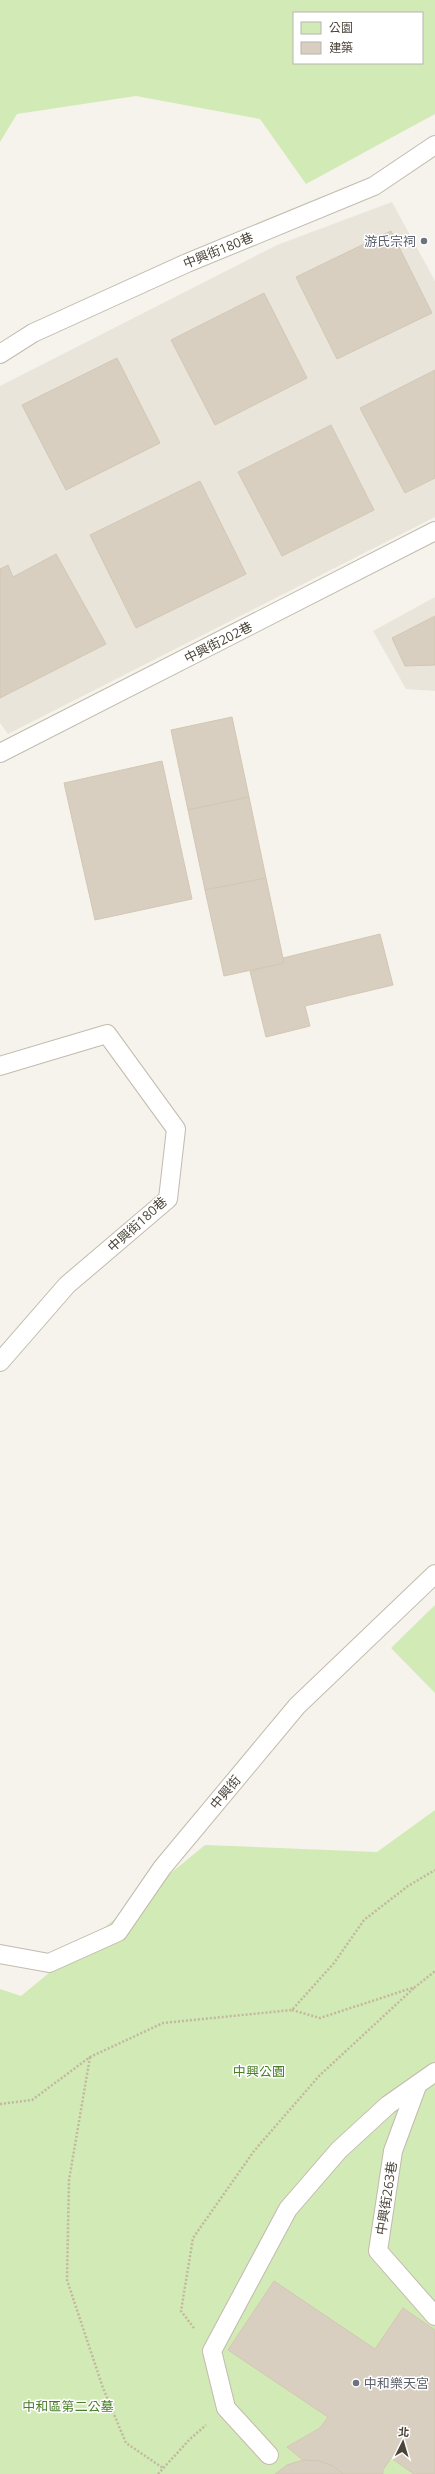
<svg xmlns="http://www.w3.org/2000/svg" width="435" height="2474" font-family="'Open Sans','Noto Sans TC',sans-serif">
<rect width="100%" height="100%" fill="#f6f3ec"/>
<!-- residential -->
<g fill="#eae5da">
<polygon points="392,202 435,281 435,517 8,734 0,723 0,386 277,245"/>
<polygon points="435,597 435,691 406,689 373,631"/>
</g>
<!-- green -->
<g fill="#d2eab5" fill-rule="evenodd">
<path d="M 0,0 L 435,0 L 435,114 L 306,184 L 260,119 L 136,96 L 17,114 L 0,142 ZM 294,13 L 422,13 L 422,63 L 294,63 Z"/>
<polygon points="435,1605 435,1693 391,1648"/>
<polygon points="435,1810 435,2474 0,2474 0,1989 21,1996 205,1845 377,1852"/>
</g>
<!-- building -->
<g fill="#d8cfc1" stroke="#d3c7b4">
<polygon points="391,231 432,313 337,359 296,277"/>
<polygon points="264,293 307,378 215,425 171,340"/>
<polygon points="117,358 160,443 66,490 22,405"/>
<polygon points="435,370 435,478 405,493 360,408"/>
<polygon points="331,425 374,510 282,556 238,472"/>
<polygon points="200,481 246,574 136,628 90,535"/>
<polygon points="56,554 106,644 0,698 0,569 8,565 13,577"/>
<polygon points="435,616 435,665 405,666 392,638"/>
<polygon points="232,717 249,797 188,810 171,730"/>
<polygon points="162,761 192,899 95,920 64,783"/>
<polygon points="249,797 266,878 205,890 188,810"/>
<polygon points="266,878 284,963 224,976 205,890"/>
<polygon points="380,934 393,985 305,1006 310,1026 266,1037 250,971 284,963 283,958"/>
<polygon points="274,2281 375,2349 403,2308 435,2330 435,2474 414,2474 391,2458 383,2470 383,2474 343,2474 333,2466 319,2461 303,2460 287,2447 320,2428 328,2417 228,2350"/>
<polygon points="303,2460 319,2461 333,2466 343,2474 275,2474 287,2465"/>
</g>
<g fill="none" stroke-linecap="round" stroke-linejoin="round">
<defs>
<g id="service">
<polyline points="0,354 33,333 187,263 374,186 435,145"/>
<polyline points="0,753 435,531"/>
<polyline points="0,1066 107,1034 176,1129 168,1199 67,1285 0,1362"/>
<polyline points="0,1954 49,1963 118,1932 162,1868 297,1706 435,1574"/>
<polyline points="417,2086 393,2151 378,2251 435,2316"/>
<polyline points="269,2455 226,2408 212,2351 288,2209 339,2150 388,2105 435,2072"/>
</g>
</defs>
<!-- service casing -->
<use href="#service" stroke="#c2bbae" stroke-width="20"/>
<!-- path -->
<g stroke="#c4b79f" stroke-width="2.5" stroke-dasharray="2 2" stroke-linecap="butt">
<polyline points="292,2010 320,2018 415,1987 435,1971"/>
<polyline points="90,2057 69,2180 67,2280 103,2388 126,2443 163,2468"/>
<polyline points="0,2104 32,2100 90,2057 163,2023 292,2010 334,1963 364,1920 408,1886 435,1870"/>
<polyline points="194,2328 181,2311 193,2238 254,2151 319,2076 415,1987"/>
<polyline points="158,2474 190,2439 206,2425"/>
</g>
<!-- service -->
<use href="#service" stroke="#fff" stroke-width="18"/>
</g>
<!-- markers -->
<g fill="#6b7280" stroke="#fff" stroke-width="1.5">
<circle cx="424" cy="241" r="4"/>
<circle cx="356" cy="2383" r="4"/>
</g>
<g text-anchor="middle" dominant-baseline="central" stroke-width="3" stroke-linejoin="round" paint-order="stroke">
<!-- worship labels -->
<g font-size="13" fill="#5b616d" stroke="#fff" text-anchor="end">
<text x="416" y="241">游氏宗祠</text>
<text x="364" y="2383" text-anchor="start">中和樂天宮</text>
</g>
<!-- street labels -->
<g font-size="13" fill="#4b4439" stroke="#fff">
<text transform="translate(218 250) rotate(-22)">中興街180巷</text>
<text transform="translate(218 642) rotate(-27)">中興街202巷</text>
<text transform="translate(137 1224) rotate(-42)">中興街180巷</text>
<text transform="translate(225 1792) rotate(-50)">中興街</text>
<text transform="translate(386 2198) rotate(-81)">中興街263巷</text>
</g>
<!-- park labels -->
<g font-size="13" fill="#4a7f2a" stroke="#fff">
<text x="259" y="2071">中興公園</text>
<text x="68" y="2406">中和區第二公墓</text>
</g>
</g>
<!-- legend -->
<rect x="293" y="12" width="130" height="52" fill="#ffffff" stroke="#b7b4b0"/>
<rect x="301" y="22" width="20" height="12" fill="#d2eab5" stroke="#b7b4b0"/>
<text x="329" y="32" font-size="12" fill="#4b4439">公園</text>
<rect x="301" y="42" width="20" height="12" fill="#d8cfc1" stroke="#b7b4b0"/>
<text x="329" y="52" font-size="12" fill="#4b4439">建築</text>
<!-- north arrow -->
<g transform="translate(403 2442) rotate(5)" stroke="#ffffff" stroke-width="3" paint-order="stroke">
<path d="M0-3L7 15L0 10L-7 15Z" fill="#4b4439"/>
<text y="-6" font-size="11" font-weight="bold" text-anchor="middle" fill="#4b4439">北</text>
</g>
</svg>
